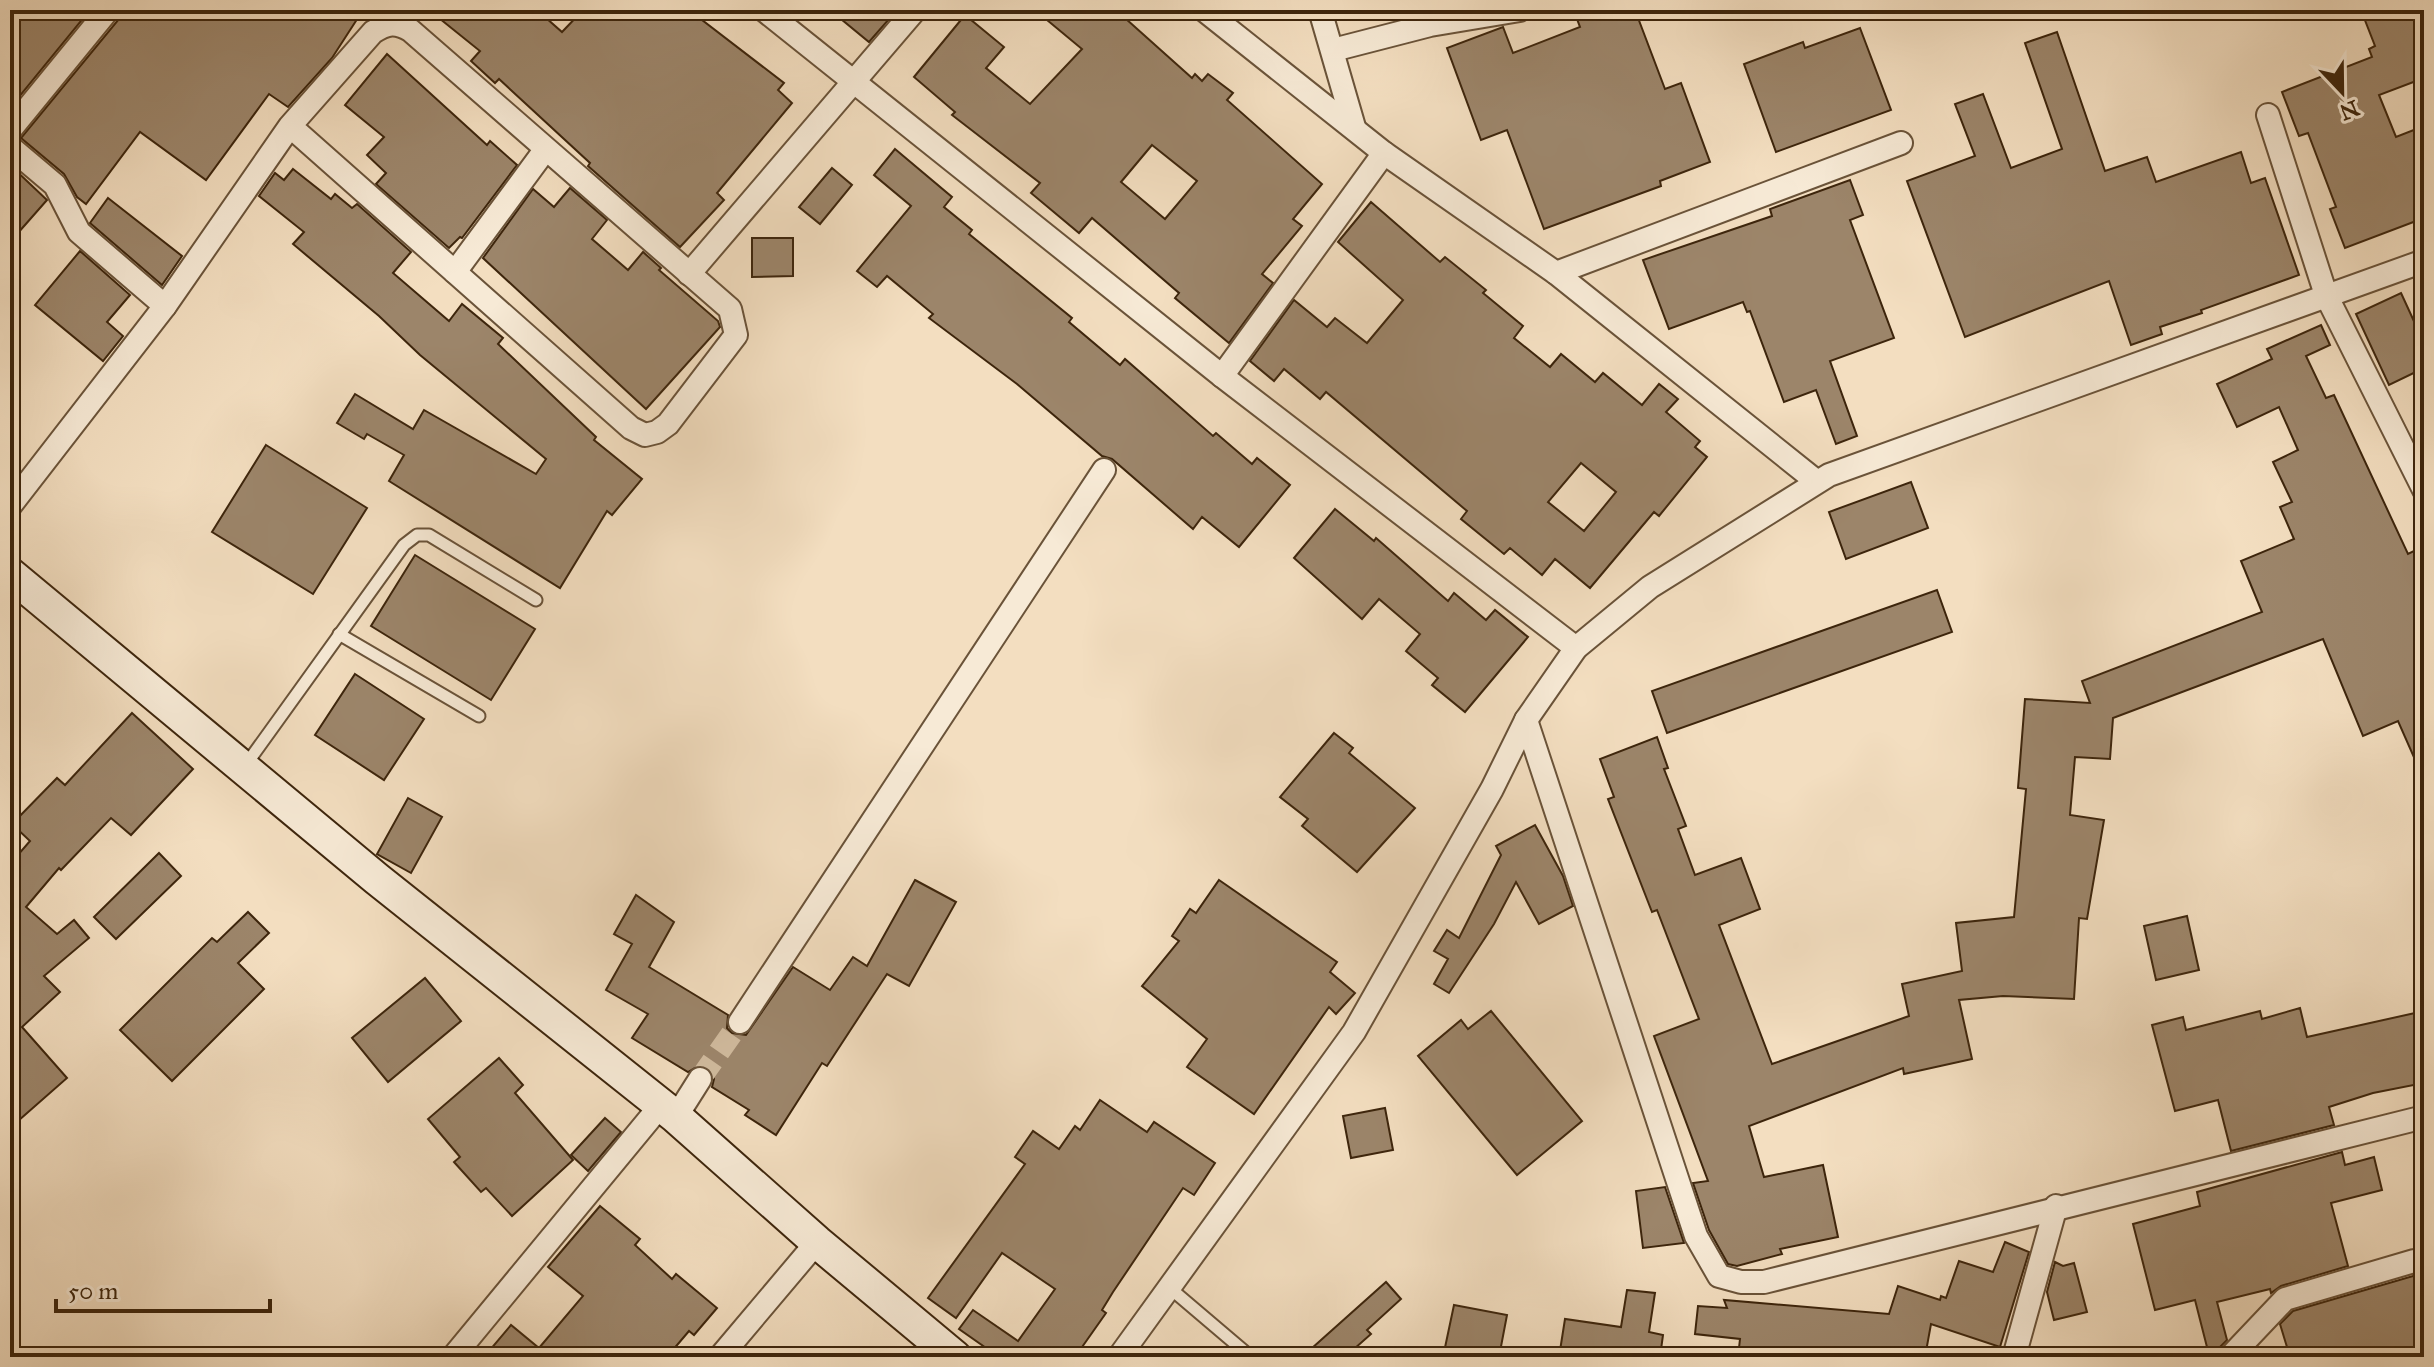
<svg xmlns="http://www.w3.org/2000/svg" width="2434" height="1367" font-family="'IM FELL Great Primer',serif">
<rect width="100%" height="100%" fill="#f3dec0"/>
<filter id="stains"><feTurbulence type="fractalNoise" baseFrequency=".0025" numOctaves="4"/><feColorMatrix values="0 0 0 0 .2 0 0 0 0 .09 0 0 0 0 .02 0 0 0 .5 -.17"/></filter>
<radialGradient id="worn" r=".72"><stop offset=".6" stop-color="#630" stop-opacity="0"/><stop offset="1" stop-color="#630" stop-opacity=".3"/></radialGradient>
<!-- building -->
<g fill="#9c856a" stroke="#3d250c" stroke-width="2" fill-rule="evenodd">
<polygon points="10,10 90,10 10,108"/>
<polygon points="122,10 363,10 332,58 288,107 269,94 206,180 140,132 86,204 77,197 64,174 21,138 119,19"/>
<polygon points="429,10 537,10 562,32 583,10 689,10 784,83 778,90 792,103 717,193 724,200 680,247 588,166 590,163 499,79 495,83 471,61 480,51"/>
<polygon points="830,10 897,10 869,42"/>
<path d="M 1035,10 L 1116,10 L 1192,78 L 1195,74 L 1202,81 L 1208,74 L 1233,93 L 1227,100 L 1322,184 L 1293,219 L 1302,226 L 1262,274 L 1273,283 L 1229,343 L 1175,298 L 1179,293 L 1092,218 L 1079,233 L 1031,193 L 1040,183 L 952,115 L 955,112 L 914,77 L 965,15 L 1004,47 L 986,68 L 1030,104 L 1082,49 ZM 1152,145 L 1197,181 L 1165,219 L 1121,182 Z"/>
<polygon points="1601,10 1635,10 1665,89 1681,83 1710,162 1660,181 1661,186 1544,229 1507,130 1481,140 1447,48 1503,27 1513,53 1580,27 1577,19"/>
<polygon points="2361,10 2424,10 2424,78 2379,95 2396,137 2424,126 2424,218 2345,248 2330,209 2336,207 2308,133 2299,136 2282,92 2372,57 2369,49 2375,46"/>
<polygon points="1860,28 1891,110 1776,152 1744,64 1803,42 1805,48"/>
<polygon points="2057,32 2105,171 2147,157 2156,182 2241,152 2251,183 2265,178 2299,275 2201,310 2202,313 2160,327 2162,334 2131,345 2109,281 1965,337 1907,181 1975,156 1955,104 1983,94 2011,168 2062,149 2025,43"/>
<polygon points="387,54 487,145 490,141 517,165 462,238 460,237 449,248 376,184 386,173 367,155 384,137 345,105"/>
<polygon points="895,149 952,197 944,207 972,230 969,234 1072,318 1069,322 1120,365 1125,359 1213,436 1216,433 1252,464 1257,458 1290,485 1239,547 1202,517 1193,529 1112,459 1102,456 1017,384 929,318 933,314 887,276 877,287 857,271 911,206 874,175"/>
<polygon points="10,165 47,200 10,242"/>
<polygon points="832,168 852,185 820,224 799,207"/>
<polygon points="293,169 331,199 335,194 352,208 357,204 411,252 393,273 449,321 462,304 503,338 498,344 596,437 594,440 642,479 612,515 607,511 560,588 389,481 404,455 367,434 364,439 337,423 355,394 413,429 424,410 536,474 546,459 420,355 379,316 293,244 304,232 259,196 275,173 284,180"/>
<polygon points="1850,180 1863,215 1850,220 1894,338 1830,361 1857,436 1836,444 1816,390 1784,402 1750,311 1747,312 1743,302 1669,329 1643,260 1772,216 1770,209"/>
<polygon points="570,188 607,220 592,239 628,270 643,252 661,268 659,270 718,321 720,327 646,409 483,258 533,189 554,207"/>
<polygon points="108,198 182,256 162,285 90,223"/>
<path d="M 1371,202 L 1440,262 L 1445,257 L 1486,290 L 1483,293 L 1523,326 L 1514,338 L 1550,367 L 1561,354 L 1595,382 L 1603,373 L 1642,405 L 1659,384 L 1678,399 L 1666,412 L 1700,441 L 1695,447 L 1707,457 L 1659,516 L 1654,512 L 1590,588 L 1555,559 L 1542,575 L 1510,548 L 1504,554 L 1461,519 L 1467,511 L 1326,392 L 1320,399 L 1284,369 L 1274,381 L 1250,361 L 1294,300 L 1327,327 L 1335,318 L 1367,343 L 1403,300 L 1338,242 ZM 1581,463 L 1616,492 L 1584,531 L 1548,502 Z"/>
<polygon points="752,238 793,238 793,276 752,277"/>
<polygon points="80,251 130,295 107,322 123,336 103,361 35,305"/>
<polygon points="2401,293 2424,343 2424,368 2389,385 2356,314"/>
<polygon points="2321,325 2330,345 2306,356 2326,398 2334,395 2408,554 2424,546 2424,780 2398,721 2363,736 2323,639 2113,718 2110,759 2075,757 2070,815 2104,820 2087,919 2079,918 2074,999 2003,996 1959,1000 1972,1059 1904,1074 1903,1068 1749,1126 1764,1177 1823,1165 1838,1237 1780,1249 1782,1254 1737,1266 1728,1264 1709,1230 1693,1183 1708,1181 1654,1036 1699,1019 1657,910 1652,912 1608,799 1614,797 1600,759 1657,737 1668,768 1664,769 1686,826 1678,829 1695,875 1741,858 1760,909 1719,925 1772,1064 1909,1016 1902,984 1962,971 1956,923 2014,917 2026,789 2018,788 2025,699 2090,703 2082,681 2262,612 2241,561 2294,539 2280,507 2292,502 2273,462 2298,450 2279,407 2237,427 2217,384 2272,359 2267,349"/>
<polygon points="266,445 367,508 313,594 212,532"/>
<polygon points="1911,482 1928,528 1846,559 1829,512"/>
<polygon points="1335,509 1374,541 1376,538 1448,601 1454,593 1486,620 1495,610 1528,637 1465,712 1432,685 1438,678 1406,651 1420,634 1379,599 1362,619 1294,558"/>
<polygon points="415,555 535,629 491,700 371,626"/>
<polygon points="1937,590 1952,632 1667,733 1652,691"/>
<polygon points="355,674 424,719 384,780 315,735"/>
<polygon points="132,713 193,769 131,835 111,818 61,870 59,868 26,907 57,934 74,920 89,938 44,976 60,992 22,1027 67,1078 10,1128 10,864 30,841 12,824 57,778 65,785"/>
<polygon points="1334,733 1353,748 1349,753 1415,808 1357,872 1302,826 1308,819 1280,797"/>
<polygon points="408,798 442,817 411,873 377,854"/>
<polygon points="1535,825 1563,876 1573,906 1539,924 1516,882 1494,924 1449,993 1434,984 1448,959 1434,951 1447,930 1459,938 1501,855 1496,846"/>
<polygon points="159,853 181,876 116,939 94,917"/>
<polygon points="915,880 956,902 909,986 887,974 827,1066 822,1063 776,1135 745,1115 749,1110 712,1087 714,1079 708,1068 700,1065 688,1072 632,1038 648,1014 606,990 632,944 614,934 636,895 674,922 649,967 728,1015 727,1028 732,1033 746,1035 793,967 830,990 853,957 867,966"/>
<polygon points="1219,880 1337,962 1330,972 1355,993 1336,1014 1329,1007 1254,1114 1187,1067 1207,1039 1142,986 1179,941 1172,936 1190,909 1196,913"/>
<polygon points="248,912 269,933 238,963 264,989 172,1081 120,1030 212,938 217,942"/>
<polygon points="2187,916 2199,970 2156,980 2144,926"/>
<polygon points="425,978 461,1021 388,1082 352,1038"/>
<polygon points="2300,1008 2307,1037 2424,1011 2424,1083 2373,1093 2329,1107 2334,1125 2231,1151 2218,1100 2175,1111 2152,1025 2183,1017 2186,1030 2260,1011 2262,1019"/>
<polygon points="1491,1011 1582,1121 1517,1175 1418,1056 1461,1020 1468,1029"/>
<polygon points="499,1058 523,1085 515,1093 573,1160 512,1216 486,1188 481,1192 454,1162 460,1157 428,1119"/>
<polygon points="1100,1100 1147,1132 1154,1122 1215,1163 1194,1195 1183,1188 1113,1292 1102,1310 1106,1313 1075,1357 999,1357 959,1329 973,1310 1018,1341 1055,1289 1002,1253 956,1318 928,1298 1025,1164 1015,1157 1033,1131 1059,1149 1075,1126 1080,1130"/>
<polygon points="1385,1108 1393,1150 1351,1158 1343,1116"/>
<polygon points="605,1118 621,1132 588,1171 571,1155"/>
<polygon points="2342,1152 2345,1165 2374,1157 2382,1190 2331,1203 2348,1266 2281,1286 2271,1293 2270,1289 2217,1302 2227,1340 2219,1348 2208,1351 2195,1300 2155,1310 2133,1224 2200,1206 2197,1192"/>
<polygon points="1665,1187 1684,1243 1643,1248 1636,1191"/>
<polygon points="600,1206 640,1239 635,1245 672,1279 676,1274 717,1308 694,1335 689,1331 667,1357 484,1357 511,1325 539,1348 583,1296 548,1267"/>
<polygon points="2005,1242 2029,1252 2000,1347 1931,1324 1925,1357 1738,1357 1740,1339 1695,1334 1698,1306 1727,1308 1724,1300 1889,1314 1898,1286 1940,1300 1941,1296 1946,1298 1959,1261 1993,1272"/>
<polygon points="2055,1262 2063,1266 2074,1263 2087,1312 2054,1320 2047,1292"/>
<polygon points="2413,1276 2424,1280 2424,1357 2290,1357 2280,1324 2293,1311"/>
<polygon points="1386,1282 1401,1299 1367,1330 1371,1334 1345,1357 1302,1357"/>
<polygon points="1627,1290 1655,1293 1649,1332 1663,1335 1660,1357 1559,1357 1565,1319 1621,1327"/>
<polygon points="1454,1305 1507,1315 1499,1357 1443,1357"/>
</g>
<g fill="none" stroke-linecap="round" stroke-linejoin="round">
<!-- street-tunnel -->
<polyline stroke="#cfb99c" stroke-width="22" stroke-dasharray="22 11" stroke-linecap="butt" points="700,1079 740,1022"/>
<defs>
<g id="lane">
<polyline points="339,634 479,716"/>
<polyline points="245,766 404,545 417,535 429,535 536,600"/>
<polyline points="1171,1289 1251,1357"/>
</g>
<g id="street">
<polyline points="764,10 1222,376 1576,648"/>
<polyline points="1204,10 1384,153 1556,273 1816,481"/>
<polyline points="1320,10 1354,127"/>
<polyline points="1333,50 1430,25 1520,10"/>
<polyline points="2268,115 2326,295 2424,490"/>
<polyline points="10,130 108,10"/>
<polyline points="10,147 55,185 79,232 165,306"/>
<polyline points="455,272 545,150"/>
<polyline points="1556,273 1901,143"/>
<polyline points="689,274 915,10"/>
<polyline points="1222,376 1384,153"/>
<path d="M 10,506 L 165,306 L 290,126 L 373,32 C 388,23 395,22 410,30 L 730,309 L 736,335 L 668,424 L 657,432 L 645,435 L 631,428 L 290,126"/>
<polyline points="1526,720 1696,1236 1719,1276 1741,1282 1764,1282 2424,1117"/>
<polyline points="740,1022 1104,470"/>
<polyline points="676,1117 700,1079"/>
<polyline points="453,1357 661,1105"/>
<polyline points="720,1357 817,1242"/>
<polyline points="1119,1357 1354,1032 1492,789 1526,720 1576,648 1650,587 1829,475 2424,261"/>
<polyline points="2014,1357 2056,1206"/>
<polyline points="2230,1357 2285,1299 2414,1261 2424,1266"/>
</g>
<polyline id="secondary" points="10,574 377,879 676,1117 817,1242 955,1357"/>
</defs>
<!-- lane casing -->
<use href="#lane" stroke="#6a5339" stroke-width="15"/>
<!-- street casing -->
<use href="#street" stroke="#6a5339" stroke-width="26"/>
<!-- secondary casing -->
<use href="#secondary" stroke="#3d250c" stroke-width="36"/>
<!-- lane -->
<use href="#lane" stroke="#f7ead6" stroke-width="11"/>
<!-- street -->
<use href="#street" stroke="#f7ead6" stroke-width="22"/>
<!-- secondary -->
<use href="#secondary" stroke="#f7ead6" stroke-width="32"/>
</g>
<!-- margin -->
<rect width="2434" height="1367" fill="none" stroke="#f3dec0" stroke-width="40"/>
<rect x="12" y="12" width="2410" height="1343" fill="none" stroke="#3d250c" stroke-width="4"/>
<rect x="20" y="20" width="2394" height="1327" fill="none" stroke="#3d250c" stroke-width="2"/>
<!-- north arrow -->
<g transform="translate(2342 92) rotate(158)" stroke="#f7ead6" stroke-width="6" paint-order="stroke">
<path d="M0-6L14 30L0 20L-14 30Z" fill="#3d250c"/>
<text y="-12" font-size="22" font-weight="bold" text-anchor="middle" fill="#3d250c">N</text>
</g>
<!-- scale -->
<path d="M56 1299v12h214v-12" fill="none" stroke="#3d250c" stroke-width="4"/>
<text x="68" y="1299" font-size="24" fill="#3d250c" stroke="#f7ead6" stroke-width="6" paint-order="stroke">50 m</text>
<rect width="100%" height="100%" filter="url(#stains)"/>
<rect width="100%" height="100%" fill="url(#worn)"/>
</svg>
